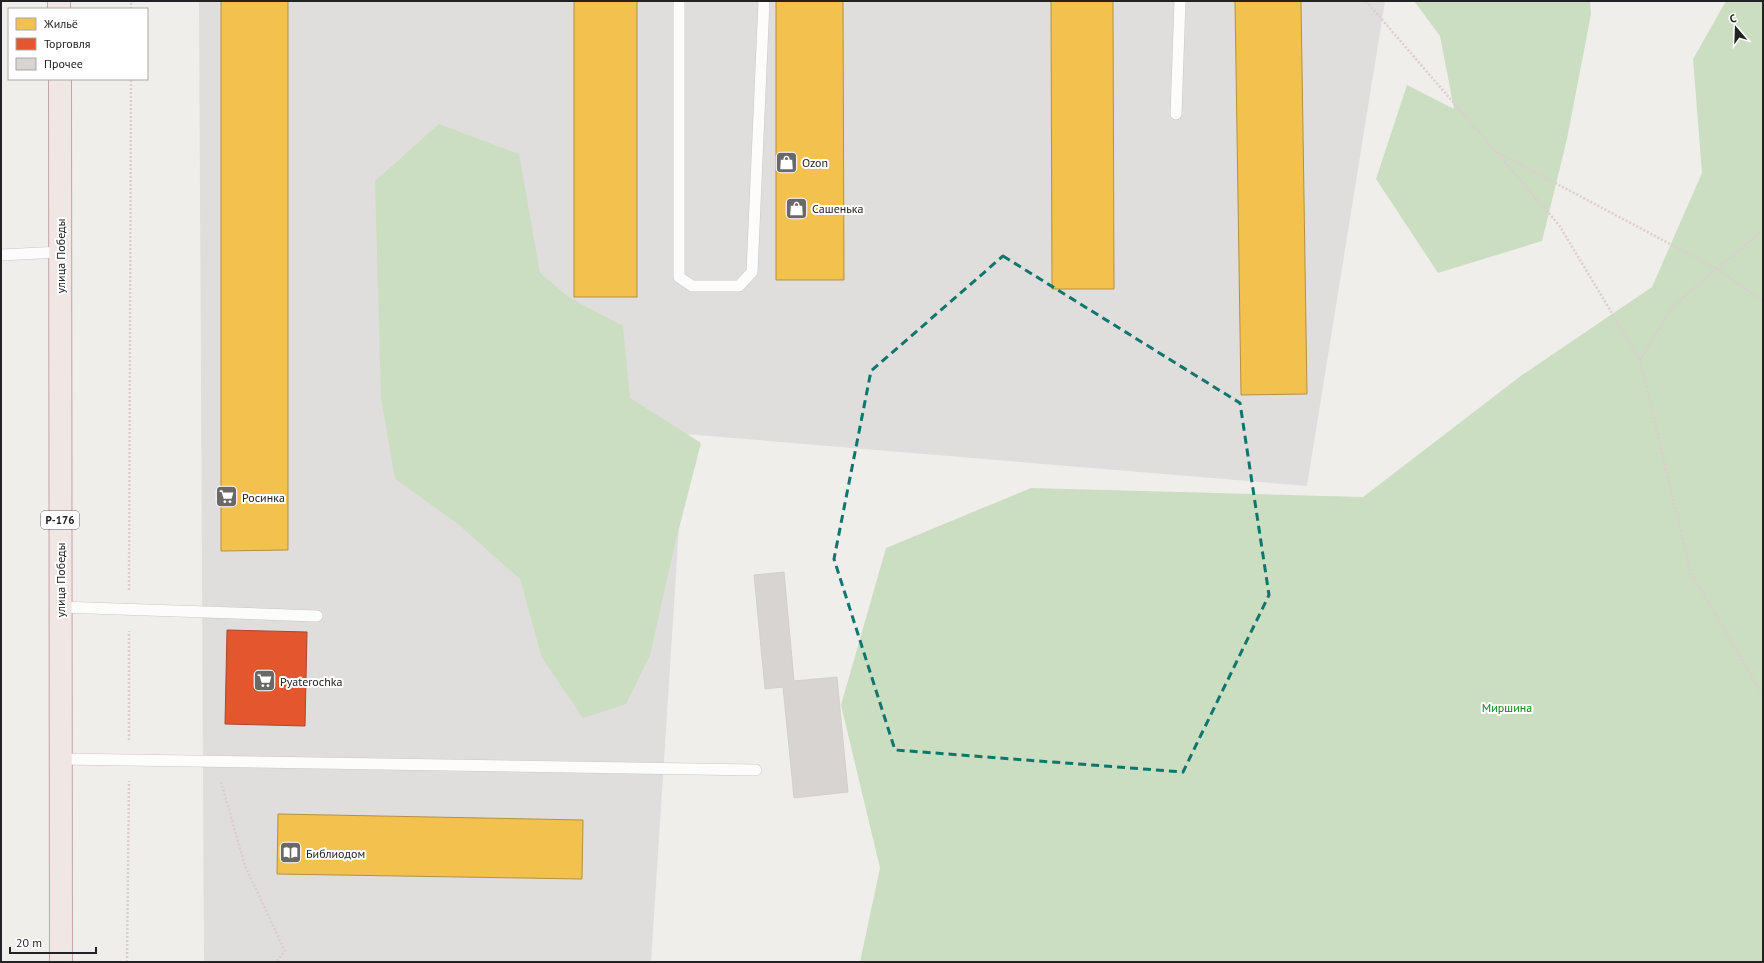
<svg xmlns="http://www.w3.org/2000/svg" width="1764" height="963" font-family="'PT Sans',sans-serif">
<rect width="100%" height="100%" fill="#f0eeeb"/>
<!-- residential -->
<polygon fill="#dfdedc" points="199,1 1385,1 1307,486 685,434 651,962 204,962"/>
<!-- forest -->
<g fill="#cbdec1">
<polygon points="1414,1 1590,1 1591,14 1567,139 1542,241 1438,273 1376,179 1407,85 1454,109 1440,36"/>
<polygon points="1726,1 1763,1 1763,962 860,962 880,868 841,705 886,548 1031,488 1363,497 1522,375 1652,287 1702,173 1693,59"/>
<polygon points="439,124 519,154 540,273 570,298 623,326 630,398 701,443 675,544 650,655 626,704 583,718 542,658 520,579 458,524 395,479 381,398 375,181"/>
</g>
<!-- homes -->
<g fill="#f2c14e" stroke="#b49141">
<polygon points="221,1 288,1 288,550 221,551"/>
<rect x="574" y="1" width="63" height="296"/>
<polygon points="776,1 843,1 844,280 776,280"/>
<polygon points="1051,1 1113,1 1114,289 1052,289"/>
<polygon points="1235,1 1301,1 1307,394 1241,395"/>
<polygon points="278,814 583,820 582,879 277,874"/>
</g>
<!-- shops -->
<polygon fill="#e4572e" stroke="#aa472a" points="227,630 307,632 305,726 225,724"/>
<!-- building -->
<polygon fill="#d7d4d2" stroke="#d3d0cc" points="784,572 794,681 837,677 848,792 794,798 783,687 765,689 754,575"/>
<g fill="none" stroke-linecap="round" stroke-linejoin="round">
<defs>
<g id="service">
<polyline points="679,1 679,277 692,286 739,286 752,272 764,1"/>
<polyline points="1176,114 1180,1"/>
<polyline points="1,255 61,252"/>
<polyline points="60,607 317,616"/>
<polyline points="61,759 756,770"/>
</g>
<g id="trunk">
<polyline points="59,1 59,9"/>
<polyline points="60,79 61,962"/>
</g>
</defs>
<!-- service casing -->
<use href="#service" stroke="#c9c8c7" stroke-width="12"/>
<!-- trunk casing -->
<use href="#trunk" stroke="#c5a2ac" stroke-width="24"/>
<!-- path -->
<g stroke="#dccecd" stroke-width="2.5" stroke-dasharray="2 2" stroke-linecap="butt">
<polyline points="1366,1 1559,225 1640,360 1690,571 1763,696"/>
<polyline points="131,9 131,1"/>
<polyline points="1495,151 1717,269 1763,301"/>
<polyline points="1640,360 1673,306 1763,230"/>
<polyline points="129,590 131,79"/>
<polyline points="129,740 129,631"/>
<polyline points="221,782 245,866 285,951 276,962"/>
<polyline points="127,962 129,781"/>
</g>
<!-- service -->
<use href="#service" stroke="#fdfcfc" stroke-width="11"/>
<!-- trunk -->
<use href="#trunk" stroke="#f0e6e4" stroke-width="22"/>
</g>
<!-- marked area -->
<path fill="none" stroke="#0f766e" stroke-width="3" stroke-dasharray="8 5" stroke-linejoin="round" d="M 1003,256 L 1240,403 L 1269,595 L 1183,772 L 895,750 L 834,559 L 871,371 Z"/>
<!-- icons -->
<defs>
<symbol id="shop-square" viewBox="-11 -11 22 22"><rect x="-9" y="-9" width="18" height="18" rx="4" fill="#6a6968" stroke="#fff"/><path d="M-5-2.5h2.3a2.7 3.5 0 0 1 5.4 0H5L5.5 6h-11ZM-1.5-2.5h3a1.5 2.3 0 0 0-3 0Z" fill="#fff"/></symbol>
<symbol id="supermarket-square" viewBox="-11 -11 22 22"><rect x="-9" y="-9" width="18" height="18" rx="4" fill="#6a6968" stroke="#fff"/><path d="M-6-5.5h2.5l.6 2H6L4.5 2H-2.5L-4.4-4H-6ZM-1.5 3.2a1.3 1.3 0 1 0 .1 0ZM3 3.2a1.3 1.3 0 1 0 .1 0Z" fill="#fff"/></symbol>
<symbol id="library-square" viewBox="-11 -11 22 22"><rect x="-9" y="-9" width="18" height="18" rx="4" fill="#6a6968" stroke="#fff"/><path d="M-6-4Q-3-5.5-.7-3.5V5Q-3 3-6 4ZM6-4Q3-5.5 .7-3.5V5Q3 3 6 4Z" fill="#fff"/></symbol>
</defs>
<g fill-rule="evenodd">
<use href="#shop-square" x="774" y="150" width="25" height="25"/>
<use href="#shop-square" x="784" y="196" width="25" height="25"/>
<use href="#supermarket-square" x="214" y="484" width="25" height="25"/>
<use href="#supermarket-square" x="252" y="668" width="25" height="25"/>
<use href="#library-square" x="278" y="840" width="25" height="25"/>
</g>
<g text-anchor="middle" dominant-baseline="central" stroke-width="4" stroke-linejoin="round" paint-order="stroke">
<!-- shield labels -->
<rect fill="#fff" stroke="#646464" stroke-width="1" x="41" y="511" width="38" height="18" rx="3"/>
<g font-size="11" font-weight="bold" fill="#222">
<text x="60" y="520">Р-176</text>
</g>
<!-- poi labels -->
<g font-size="12" fill="#222" stroke="#fff" text-anchor="start">
<text x="802" y="162">Ozon</text>
<text x="812" y="208">Сашенька</text>
<text x="242" y="497">Росинка</text>
<text x="280" y="681">Pyaterochka</text>
<text x="306" y="853">Библиодом</text>
</g>
<!-- street labels -->
<g font-size="12" fill="#222" stroke="#fff">
<text transform="translate(60 256) rotate(-90)">улица Победы</text>
<text transform="translate(60 580) rotate(-90)">улица Победы</text>
</g>
<!-- park labels -->
<g font-size="12" fill="#0c8416" stroke="#fff">
<text x="1507" y="707">Миршина</text>
</g>
</g>
<!-- border -->
<rect width="1764" height="963" fill="none" stroke="#222222" stroke-width="4"/>
<!-- legend -->
<rect x="8" y="8" width="140" height="72" fill="#ffffff" stroke="#a7a7a7"/>
<rect x="16" y="18" width="20" height="12" fill="#f2c14e" stroke="#a7a7a7"/>
<text x="44" y="28" font-size="12" fill="#222222">Жильё</text>
<rect x="16" y="38" width="20" height="12" fill="#e4572e" stroke="#a7a7a7"/>
<text x="44" y="48" font-size="12" fill="#222222">Торговля</text>
<rect x="16" y="58" width="20" height="12" fill="#d7d4d2" stroke="#a7a7a7"/>
<text x="44" y="68" font-size="12" fill="#222222">Прочее</text>
<!-- north arrow -->
<g transform="translate(1736 28) rotate(341)" stroke="#ffffff" stroke-width="3" paint-order="stroke">
<path d="M0-3L7 15L0 10L-7 15Z" fill="#222222"/>
<text y="-6" font-size="11" font-weight="bold" text-anchor="middle" fill="#222222">С</text>
</g>
<!-- scale -->
<path d="M10 947v6h86v-6" fill="none" stroke="#222222" stroke-width="2"/>
<text x="16" y="947" font-size="12" fill="#222222" stroke="#ffffff" stroke-width="3" paint-order="stroke">20 m</text>
</svg>
